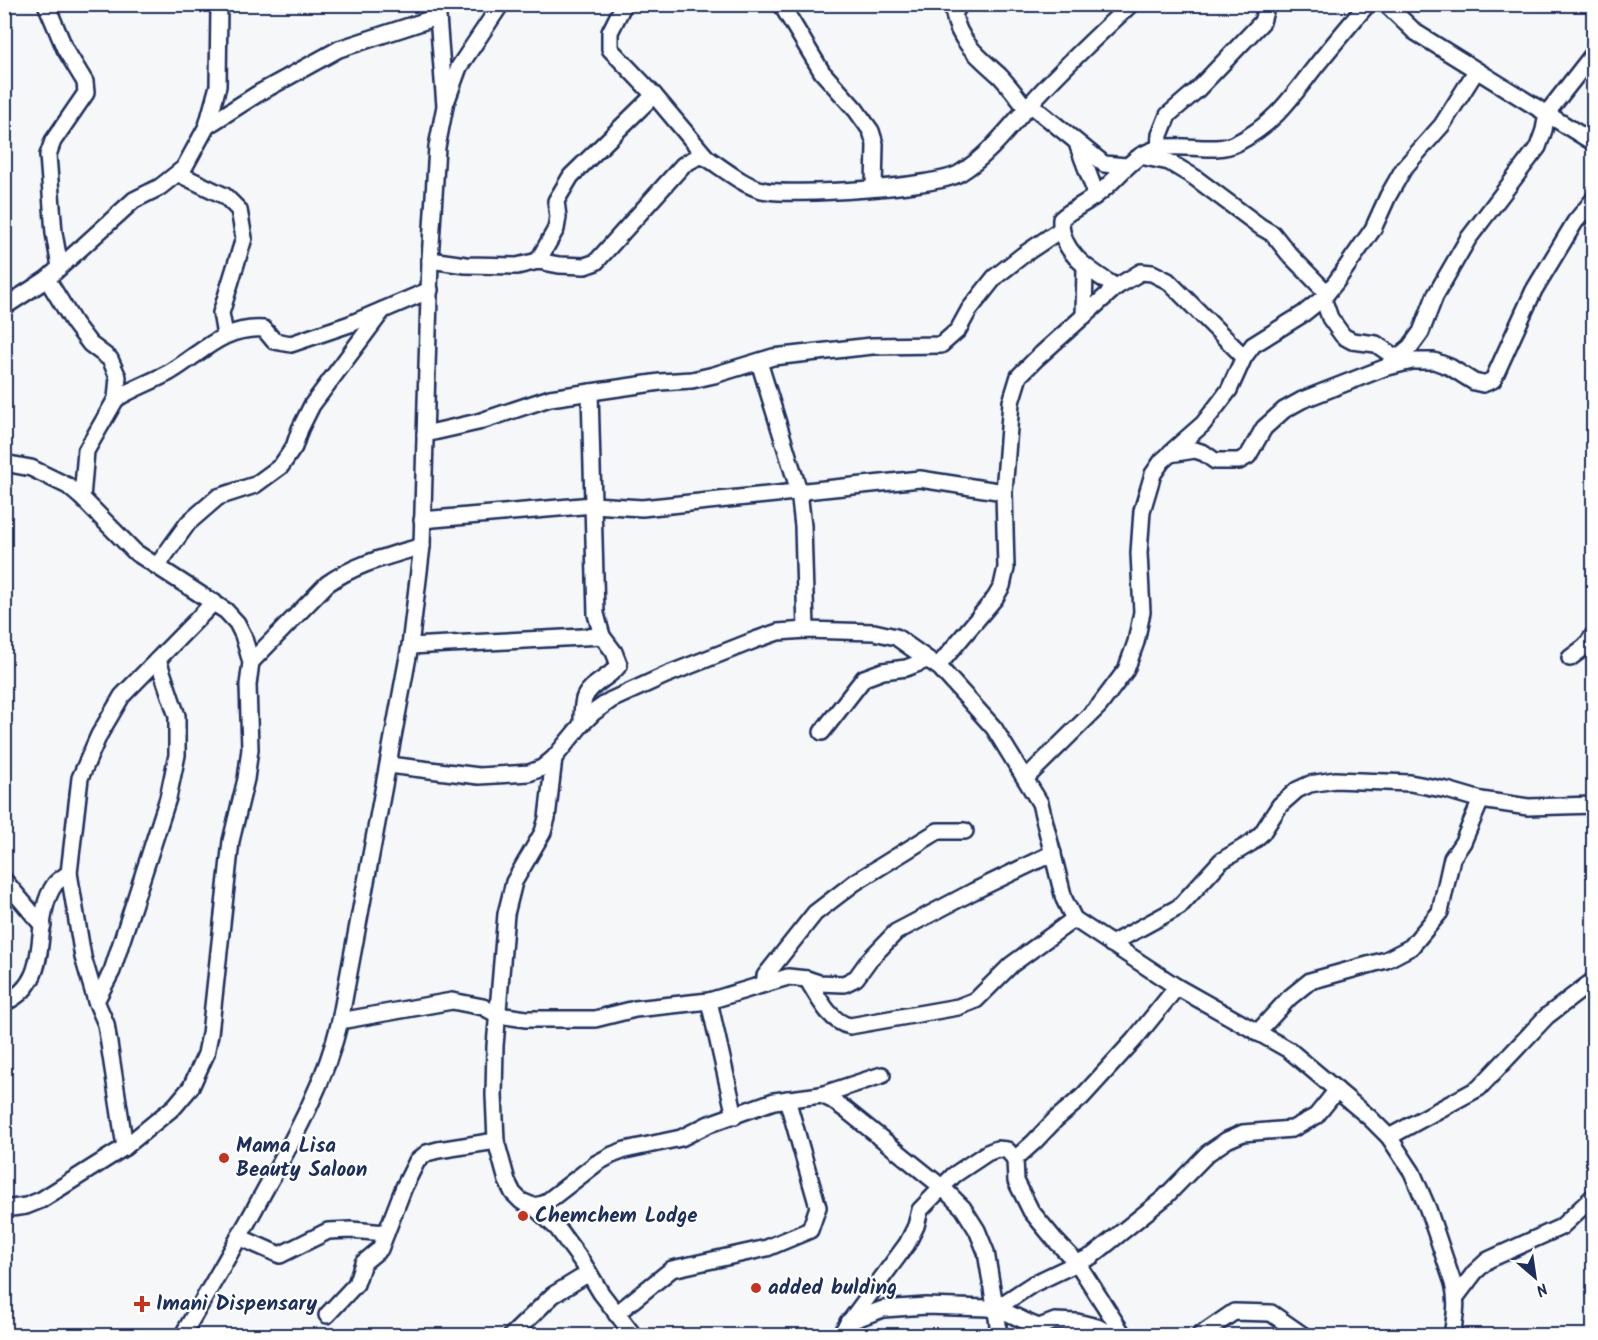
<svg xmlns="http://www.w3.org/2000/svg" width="1598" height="1340" font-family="Kalam,sans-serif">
<rect width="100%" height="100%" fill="#f6f7f9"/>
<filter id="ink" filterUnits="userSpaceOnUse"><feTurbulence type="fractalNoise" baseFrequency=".0167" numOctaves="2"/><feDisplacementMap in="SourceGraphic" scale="12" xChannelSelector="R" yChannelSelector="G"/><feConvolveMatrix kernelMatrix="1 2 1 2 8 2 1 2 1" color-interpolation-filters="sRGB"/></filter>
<g filter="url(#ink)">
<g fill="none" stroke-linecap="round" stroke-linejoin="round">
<defs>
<g id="minor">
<polyline points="46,4 65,49 85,82 86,93 53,141 48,155 54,233 60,267"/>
<polyline points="624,4 610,32 610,49 654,95 707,158"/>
<polyline points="781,4 822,72 856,110 871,131 875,144 874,188"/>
<path d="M 960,4 L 954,14 C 958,41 980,58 999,75 C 1009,85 1018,98 1027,109"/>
<polyline points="1386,4 1415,32 1594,143"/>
<polyline points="447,100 459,67 501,4"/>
<polyline points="1030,104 1104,164 1126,166"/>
<polyline points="207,126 259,93 339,49 437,17"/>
<polyline points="1078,146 1093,186 1094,197"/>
<polyline points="1159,149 1160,135 1168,115 1197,90 1262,22 1267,4"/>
<polyline points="1140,156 1169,162 1194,177 1261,227 1273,234 1289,254 1327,293"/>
<polyline points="179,174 225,196 239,210 244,238 221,313 225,335"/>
<path d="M 430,260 L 466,265 L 517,266 L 538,261 L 559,265 L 585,266 L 596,262 L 683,165 L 699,156 L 707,158 C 724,169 743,185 762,190 C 789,197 939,187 960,173 C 988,156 1009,128 1031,103 C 1062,68 1097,36 1131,4"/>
<polyline points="538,261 556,229 558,217 556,201 571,176 654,95"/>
<polyline points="47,279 74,323 90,344 110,359 118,377 116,399 86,451 82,498"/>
<path d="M 1116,287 C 1091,271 1059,253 1061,219 C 1072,209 1087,203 1099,193 C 1120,177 1132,154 1160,148 C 1185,143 1215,154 1237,143 C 1274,124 1291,98 1315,67 C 1332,46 1349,25 1368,4"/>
<polyline points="1323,298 1330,318 1343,336 1352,341 1376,344 1396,358"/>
<polyline points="4,307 47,279 134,200 160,187 184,168 207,126 218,86 219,4"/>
<polyline points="1084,316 1085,268"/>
<polyline points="759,362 799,491 803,526 806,630"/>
<polyline points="1389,364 1410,347 1421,332 1435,296 1468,239 1538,147 1544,130 1547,113 1594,53"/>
<path d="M 116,399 C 133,388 152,382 170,372 C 202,353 223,326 264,329 L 274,341 L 291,344 L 350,324 L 430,290"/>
<polyline points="425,434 478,422 550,398 660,382 692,380 714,375 773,357 872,346 941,345 958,330 969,310 995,277 1023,255 1060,230"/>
<polyline points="1170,453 1203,424 1220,402 1229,390 1244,357 1253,345 1303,314 1323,298 1336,282 1373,229 1388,196 1404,168 1442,125 1476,71"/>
<polyline points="4,463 31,468 68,486 82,498 135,552 226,611 237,623 243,635 251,662 248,685 250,749 246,779 231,841 210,1034 206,1054 191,1087 175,1106 125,1147 41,1200 26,1206 4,1209"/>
<polyline points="422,520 593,505 642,508 920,479 1004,492"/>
<polyline points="157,566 188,523 218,497 255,485 281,466 294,447 300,429 312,405 383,310"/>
<polyline points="410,646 602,636 596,614 590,392"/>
<polyline points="1570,658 1586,646 1594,634"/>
<path d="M 251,662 L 327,584 C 355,564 389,556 422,546"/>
<polyline points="938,666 995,598 1002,586 1006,568 1004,492 1011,402 1019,376 1037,358 1116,287 1141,272 1152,273 1168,281 1244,357"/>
<path d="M 582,724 C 582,717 582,706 584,699 C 589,684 610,678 619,665 L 614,652 L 602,636"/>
<polyline points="822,732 864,678 883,671 906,668 927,660"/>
<polyline points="554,758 547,818 543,832 514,882 506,914 495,1046 494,1095 496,1141 507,1181 513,1193 521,1201 533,1206 544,1204 597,1163 612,1155 625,1150 681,1138 709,1124 774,1101 821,1095 832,1100 846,1110 943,1188 963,1208 977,1230 986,1252 998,1324 997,1336"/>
<path d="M 389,765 L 479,776 L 529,773 L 542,768 L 554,758 L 582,724 L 594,712 L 611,700 L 666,675 L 755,640 L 778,632 L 806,630 L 874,632 L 896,637 L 940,668 L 994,728 L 1040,803 L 1064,899 L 1074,919 L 1177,987 L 1289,1050 L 1370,1118 L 1389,1137 L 1412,1172 L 1428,1209 L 1453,1283 C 1458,1302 1455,1316 1452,1336"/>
<polyline points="1026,778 1099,706 1126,670 1136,642 1142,612 1139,553 1142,511 1153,474 1162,461 1170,454 1195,450 1204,453 1215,461 1239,461 1248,456 1264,428 1284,410 1302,400 1384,368 1412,361 1434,361 1450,367 1474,382 1483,384 1493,380 1534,290 1575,222 1594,199"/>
<polyline points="69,873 83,957 96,1001 106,1024 125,1147"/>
<polyline points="4,880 43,926"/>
<polyline points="1111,944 1179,907 1221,861 1251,843 1262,833 1280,805 1297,790 1310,784 1335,780 1410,783 1447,790 1481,800 1528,807 1594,805"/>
<path d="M 807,979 C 817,995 829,1022 850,1026 L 958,1007 L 976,1000 L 1011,965 L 1074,919"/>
<polyline points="765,983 765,976 815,913 854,883 938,831 965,831"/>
<polyline points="96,1001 112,971 168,798 177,755 177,716 158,660"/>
<polyline points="709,1001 735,1116"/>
<path d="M 4,1003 C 57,980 29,920 55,884 C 58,880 65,876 69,873 L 80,778 L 99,735 L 122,696 L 214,602"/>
<polyline points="340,1021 452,1001 483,1007 498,1015 526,1019 595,1019 635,1009 709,1001 788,977 807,979 819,983 844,984 856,978 869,960 896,932 974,891 1053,853"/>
<polyline points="1257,1033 1289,998 1310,981 1386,960 1411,947 1440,912 1452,858 1463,842 1481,800"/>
<polyline points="821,1095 882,1075"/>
<polyline points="1389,1137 1479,1088 1547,1016 1594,980"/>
<polyline points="533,1206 558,1229 583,1263 601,1293 634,1336"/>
<polyline points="239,1237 280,1255 328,1231 351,1230 386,1233"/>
<polyline points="1456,1297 1475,1272 1488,1260 1561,1227 1594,1196"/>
<polyline points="995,1309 1033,1284 1092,1256 1164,1198 1208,1153 1227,1140 1243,1133 1292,1129 1316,1116 1337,1090"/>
<polyline points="616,1314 672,1269 767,1248 810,1230 818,1207 787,1099"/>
<polyline points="327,1315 356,1284 363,1263 380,1249 404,1187 417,1161 427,1153 438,1150 496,1141"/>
<path d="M 848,1322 L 883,1309 L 926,1306 L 987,1308 C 1007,1309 1021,1321 1039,1327 L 1055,1321 L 1077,1322 L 1097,1327 L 1115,1336"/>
<path d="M 182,1336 C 211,1287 239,1238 266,1188 C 296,1135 326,1080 340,1021 L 410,646 L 422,546 L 430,260 L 437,147 L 445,106 L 437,4"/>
<polyline points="511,1336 553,1295 589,1273"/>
<polyline points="839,1336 907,1244 916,1226 920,1210 954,1175 987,1153 997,1149 1007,1150 1015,1159"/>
<polyline points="1124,1336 1078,1264 1055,1240 1031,1211 1016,1181 1015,1159 1034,1142 1056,1119 1082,1097 1134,1040 1177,987"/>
<polyline points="1199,1336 1234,1312 1271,1313 1304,1336"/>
</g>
</defs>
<!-- minor casing -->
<use href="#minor" stroke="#1b2f5e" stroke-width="20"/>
<!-- minor -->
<use href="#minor" stroke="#fff" stroke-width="15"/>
</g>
</g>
<!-- markers -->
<g fill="#c8321e" stroke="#fff" stroke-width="2">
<circle cx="224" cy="1158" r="6"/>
<circle cx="523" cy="1216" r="6"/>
<circle cx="756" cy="1288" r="6"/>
<path d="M139 1295h6v6h6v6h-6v6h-6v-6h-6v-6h6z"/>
</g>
<g text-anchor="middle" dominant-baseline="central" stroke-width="4.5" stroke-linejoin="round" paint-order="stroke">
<!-- poi labels -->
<g font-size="21" font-weight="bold" fill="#1b2f5e" stroke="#fff" text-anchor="start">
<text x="236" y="1146">Mama Lisa<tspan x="236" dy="24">Beauty Saloon</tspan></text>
<text x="535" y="1216">Chemchem Lodge</text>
<text x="768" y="1288">added bulding</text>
<text x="156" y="1304">Imani Dispensary</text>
</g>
</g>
<!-- margin -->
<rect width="1598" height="1340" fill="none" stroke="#fff" stroke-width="24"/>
<rect x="12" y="12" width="1574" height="1316" fill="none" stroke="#1b2f5e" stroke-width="2" filter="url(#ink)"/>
<!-- north arrow -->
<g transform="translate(1535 1277) rotate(151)" stroke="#ffffff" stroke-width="4.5" paint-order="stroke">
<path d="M0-4.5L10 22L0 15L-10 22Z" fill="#1b2f5e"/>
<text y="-9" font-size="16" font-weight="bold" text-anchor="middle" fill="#1b2f5e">N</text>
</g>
</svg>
